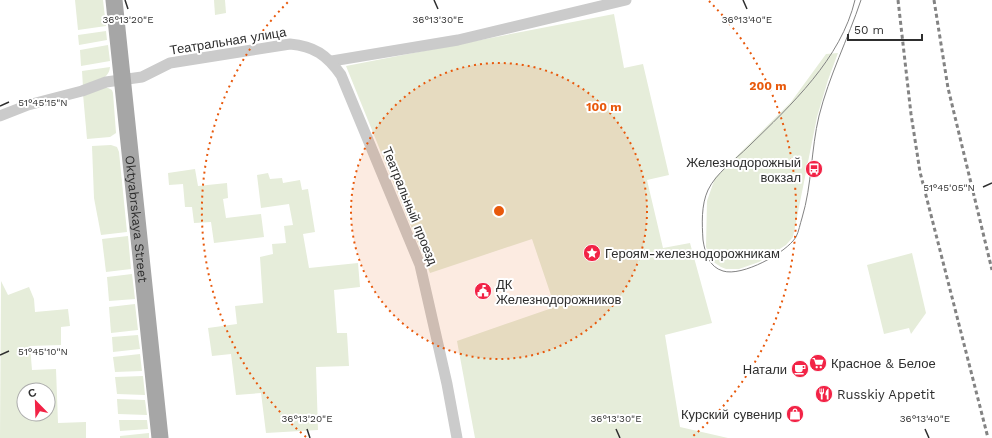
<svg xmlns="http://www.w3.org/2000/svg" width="992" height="438" font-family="'Work Sans',sans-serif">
<rect width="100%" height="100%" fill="#fff"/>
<!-- green -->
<g fill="#e6edda" fill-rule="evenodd">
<polygon points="75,0 103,0 106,26 78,30"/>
<polygon points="214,0 225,0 226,13 215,15"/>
<polygon points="614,14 624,68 643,64 669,175 647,180 663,248 690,243 712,323 665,335 680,427 728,438 475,438 457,341 555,307 532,239 430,273 346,66"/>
<polygon points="106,31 107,40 79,45 78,35"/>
<polygon points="108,45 110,61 81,66 80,50"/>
<polygon points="838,53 828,80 817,117 793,237 786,245 759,262 739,269 726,269 721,267 712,261 706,247 707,201 715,178 791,102 826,54"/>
<path d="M 110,67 C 109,80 94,83 83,87 L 82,71 Z"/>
<polygon points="106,87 112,90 113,93 116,133 110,137 87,139 83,94"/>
<polygon points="111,145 117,147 119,152 127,232 101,235 94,198 92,146"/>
<polygon points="195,169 198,186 227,183 228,198 223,199 226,218 261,214 264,237 214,243 211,222 194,223 192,207 185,207 183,184 169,185 168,173"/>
<polygon points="268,173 270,179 282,178 283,183 300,180 302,190 308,189 315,232 303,234 309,268 358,263 360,287 334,290 337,333 347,333 349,366 316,367 318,430 266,433 261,393 236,395 231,354 212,356 208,328 237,324 235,306 263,303 260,257 273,254 272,244 286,243 284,226 293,225 289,204 261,208 257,175"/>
<polygon points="128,236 131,269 106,272 102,239"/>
<polygon points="912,253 926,313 911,334 909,328 884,334 867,265"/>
<polygon points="132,274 135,299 109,301 107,277"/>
<path d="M 1,281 L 8,295 L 29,287 L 34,299 L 35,312 L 68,309 L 70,326 L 61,327 L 61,345 L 30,346 L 32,370 L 56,369 L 58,423 L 86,422 L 86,438 L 0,438 ZM 24,390 L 48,390 L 48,414 L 24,414 Z"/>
<polygon points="135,304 138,330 111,333 109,307"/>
<polygon points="138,335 140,349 113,352 112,337"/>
<polygon points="140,354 142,371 115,372 113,357"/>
<polygon points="143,376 145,395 117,394 115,377"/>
<polygon points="117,399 145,400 147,415 118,414"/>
<polygon points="119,420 147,420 148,429 120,431"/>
<polygon points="149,433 149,438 120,438 120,436"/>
</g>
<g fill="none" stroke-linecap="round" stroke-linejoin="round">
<!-- minor -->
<g stroke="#cbcbcb" stroke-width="11">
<polyline points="332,61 458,40 626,0"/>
<path d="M 0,116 L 28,105 L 82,91 L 106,82 L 142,77 L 170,63 L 290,44 C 314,46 327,55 341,75 L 420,265 L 447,384 L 457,438"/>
</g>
<!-- primary -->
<path stroke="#a6a6a6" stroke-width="17" id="s1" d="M 114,0 L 160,438"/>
<!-- tram -->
<path stroke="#838383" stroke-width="1" d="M 855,0 C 841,59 791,105 749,146 C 735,160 716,173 708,190 C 701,205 702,224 703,240 C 705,253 709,267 723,271 C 742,277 786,253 796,237 C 799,231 800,224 802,218 C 812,185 811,149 819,116 C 829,76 848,39 861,0"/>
<!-- rail -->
<g stroke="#838383" stroke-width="3" stroke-dasharray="4 3" stroke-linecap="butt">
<polyline points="898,0 911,114 920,172 988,438"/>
<polyline points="934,0 948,88 992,270"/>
</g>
</g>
<!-- ticks -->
<path fill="none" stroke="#2e2e2e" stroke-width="1.5" d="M 125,0 L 128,9M 434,0 L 438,9M 743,0 L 747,9M 0,106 L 9,102M 983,187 L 992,183M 0,355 L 9,351M 307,429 L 310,438M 616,429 L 620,438M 925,429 L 929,438"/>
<!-- distance rings -->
<circle cx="499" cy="211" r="148" fill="#e8590c" fill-opacity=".12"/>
<g fill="none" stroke="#e8590c" stroke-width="2" stroke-dasharray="2 4">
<circle cx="499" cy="211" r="148"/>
<path d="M306 437A297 297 0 0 1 289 1M709 1A297 297 0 0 1 692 437"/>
</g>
<!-- icons -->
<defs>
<symbol id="bus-disc" viewBox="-11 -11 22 22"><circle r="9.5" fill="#f22346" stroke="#fff"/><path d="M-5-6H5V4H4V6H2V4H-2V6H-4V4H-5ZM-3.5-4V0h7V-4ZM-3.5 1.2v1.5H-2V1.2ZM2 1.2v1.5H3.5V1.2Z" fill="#fff"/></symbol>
<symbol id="sight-disc" viewBox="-11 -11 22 22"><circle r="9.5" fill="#f22346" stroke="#fff"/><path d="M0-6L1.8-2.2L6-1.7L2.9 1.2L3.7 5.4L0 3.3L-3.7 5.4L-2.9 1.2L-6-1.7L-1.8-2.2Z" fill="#fff"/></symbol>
<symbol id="civic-disc" viewBox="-11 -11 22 22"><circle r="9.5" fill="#f22346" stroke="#fff"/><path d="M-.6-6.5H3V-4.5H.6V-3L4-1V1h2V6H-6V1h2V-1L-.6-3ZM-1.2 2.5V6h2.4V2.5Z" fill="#fff"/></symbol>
<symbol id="supermarket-disc" viewBox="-11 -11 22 22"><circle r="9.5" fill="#f22346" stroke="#fff"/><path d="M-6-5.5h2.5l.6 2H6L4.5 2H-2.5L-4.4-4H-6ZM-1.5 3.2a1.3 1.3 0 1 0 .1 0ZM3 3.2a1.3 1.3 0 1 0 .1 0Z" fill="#fff"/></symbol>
<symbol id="cafe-disc" viewBox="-11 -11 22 22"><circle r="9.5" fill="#f22346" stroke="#fff"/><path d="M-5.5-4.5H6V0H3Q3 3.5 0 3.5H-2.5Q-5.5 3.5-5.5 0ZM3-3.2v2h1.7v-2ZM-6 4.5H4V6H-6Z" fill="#fff"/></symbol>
<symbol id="restaurant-disc" viewBox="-11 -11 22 22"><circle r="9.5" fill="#f22346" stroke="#fff"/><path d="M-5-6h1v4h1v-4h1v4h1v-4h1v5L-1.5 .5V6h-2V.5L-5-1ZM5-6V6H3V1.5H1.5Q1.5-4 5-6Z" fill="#fff"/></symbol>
<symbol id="shop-disc" viewBox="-11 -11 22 22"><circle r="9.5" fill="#f22346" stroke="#fff"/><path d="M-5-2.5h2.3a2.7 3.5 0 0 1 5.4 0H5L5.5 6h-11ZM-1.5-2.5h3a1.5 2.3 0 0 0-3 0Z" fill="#fff"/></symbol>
</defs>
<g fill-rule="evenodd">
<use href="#bus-disc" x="804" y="159" width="20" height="20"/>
<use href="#sight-disc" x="582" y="243" width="20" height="20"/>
<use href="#civic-disc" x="473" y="281" width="20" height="20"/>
<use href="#supermarket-disc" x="808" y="353" width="20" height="20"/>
<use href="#cafe-disc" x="790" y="359" width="20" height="20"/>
<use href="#restaurant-disc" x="814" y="384" width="20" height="20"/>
<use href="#shop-disc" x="785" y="404" width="20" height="20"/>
</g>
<g text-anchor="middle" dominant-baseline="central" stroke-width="4" stroke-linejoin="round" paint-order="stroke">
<!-- street labels -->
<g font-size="13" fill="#2e2e2e" stroke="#fff">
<text transform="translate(228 41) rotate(-9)">Театральная улица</text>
<text transform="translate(410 206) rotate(68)">Театральный проезд</text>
<text stroke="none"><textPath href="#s1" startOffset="220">Oktyabrskaya Street</textPath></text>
</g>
<!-- poi labels -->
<g font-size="13" fill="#2e2e2e" stroke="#fff" text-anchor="start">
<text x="801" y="162" text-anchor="end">Железнодорожный<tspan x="801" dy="15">вокзал</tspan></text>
<text x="605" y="253">Героям-железнодорожникам</text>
<text x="496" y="284">ДК<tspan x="496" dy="15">Железнодорожников</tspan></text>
<text x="831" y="363">Красное &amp; Белое</text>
<text x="787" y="369" text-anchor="end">Натали</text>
<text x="837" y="394">Russkiy Appetit</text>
<text x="782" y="414" text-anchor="end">Курский сувенир</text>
</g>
</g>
<g font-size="10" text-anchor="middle" fill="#2e2e2e" stroke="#fff" stroke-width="4" stroke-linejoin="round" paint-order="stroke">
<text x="128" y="23">36°13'20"E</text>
<text x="438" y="23">36°13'30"E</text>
<text x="747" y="23">36°13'40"E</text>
<text x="43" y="106">51°45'15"N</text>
<text x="949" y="191">51°45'05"N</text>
<text x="43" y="355">51°45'10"N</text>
<text x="307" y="422">36°13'20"E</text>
<text x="616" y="422">36°13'30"E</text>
<text x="925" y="422">36°13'40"E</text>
</g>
<circle cx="499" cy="211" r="6" fill="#e8590c" stroke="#fff" stroke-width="2"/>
<g font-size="12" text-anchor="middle" font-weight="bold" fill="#e8590c" stroke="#fff" stroke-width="4" stroke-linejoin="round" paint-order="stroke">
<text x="768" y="90">200 m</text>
<text x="604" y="111">100 m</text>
</g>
<!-- north arrow -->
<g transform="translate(36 402) rotate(337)"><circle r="19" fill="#ffffff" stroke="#ababab"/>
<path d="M0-3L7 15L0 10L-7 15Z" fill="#f22346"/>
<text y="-6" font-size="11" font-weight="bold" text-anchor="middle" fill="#2e2e2e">С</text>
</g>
<!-- scale -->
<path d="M848 34v6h74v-6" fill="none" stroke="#2e2e2e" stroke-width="2"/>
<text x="854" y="34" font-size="12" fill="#2e2e2e" stroke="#ffffff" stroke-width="3" paint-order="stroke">50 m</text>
</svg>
